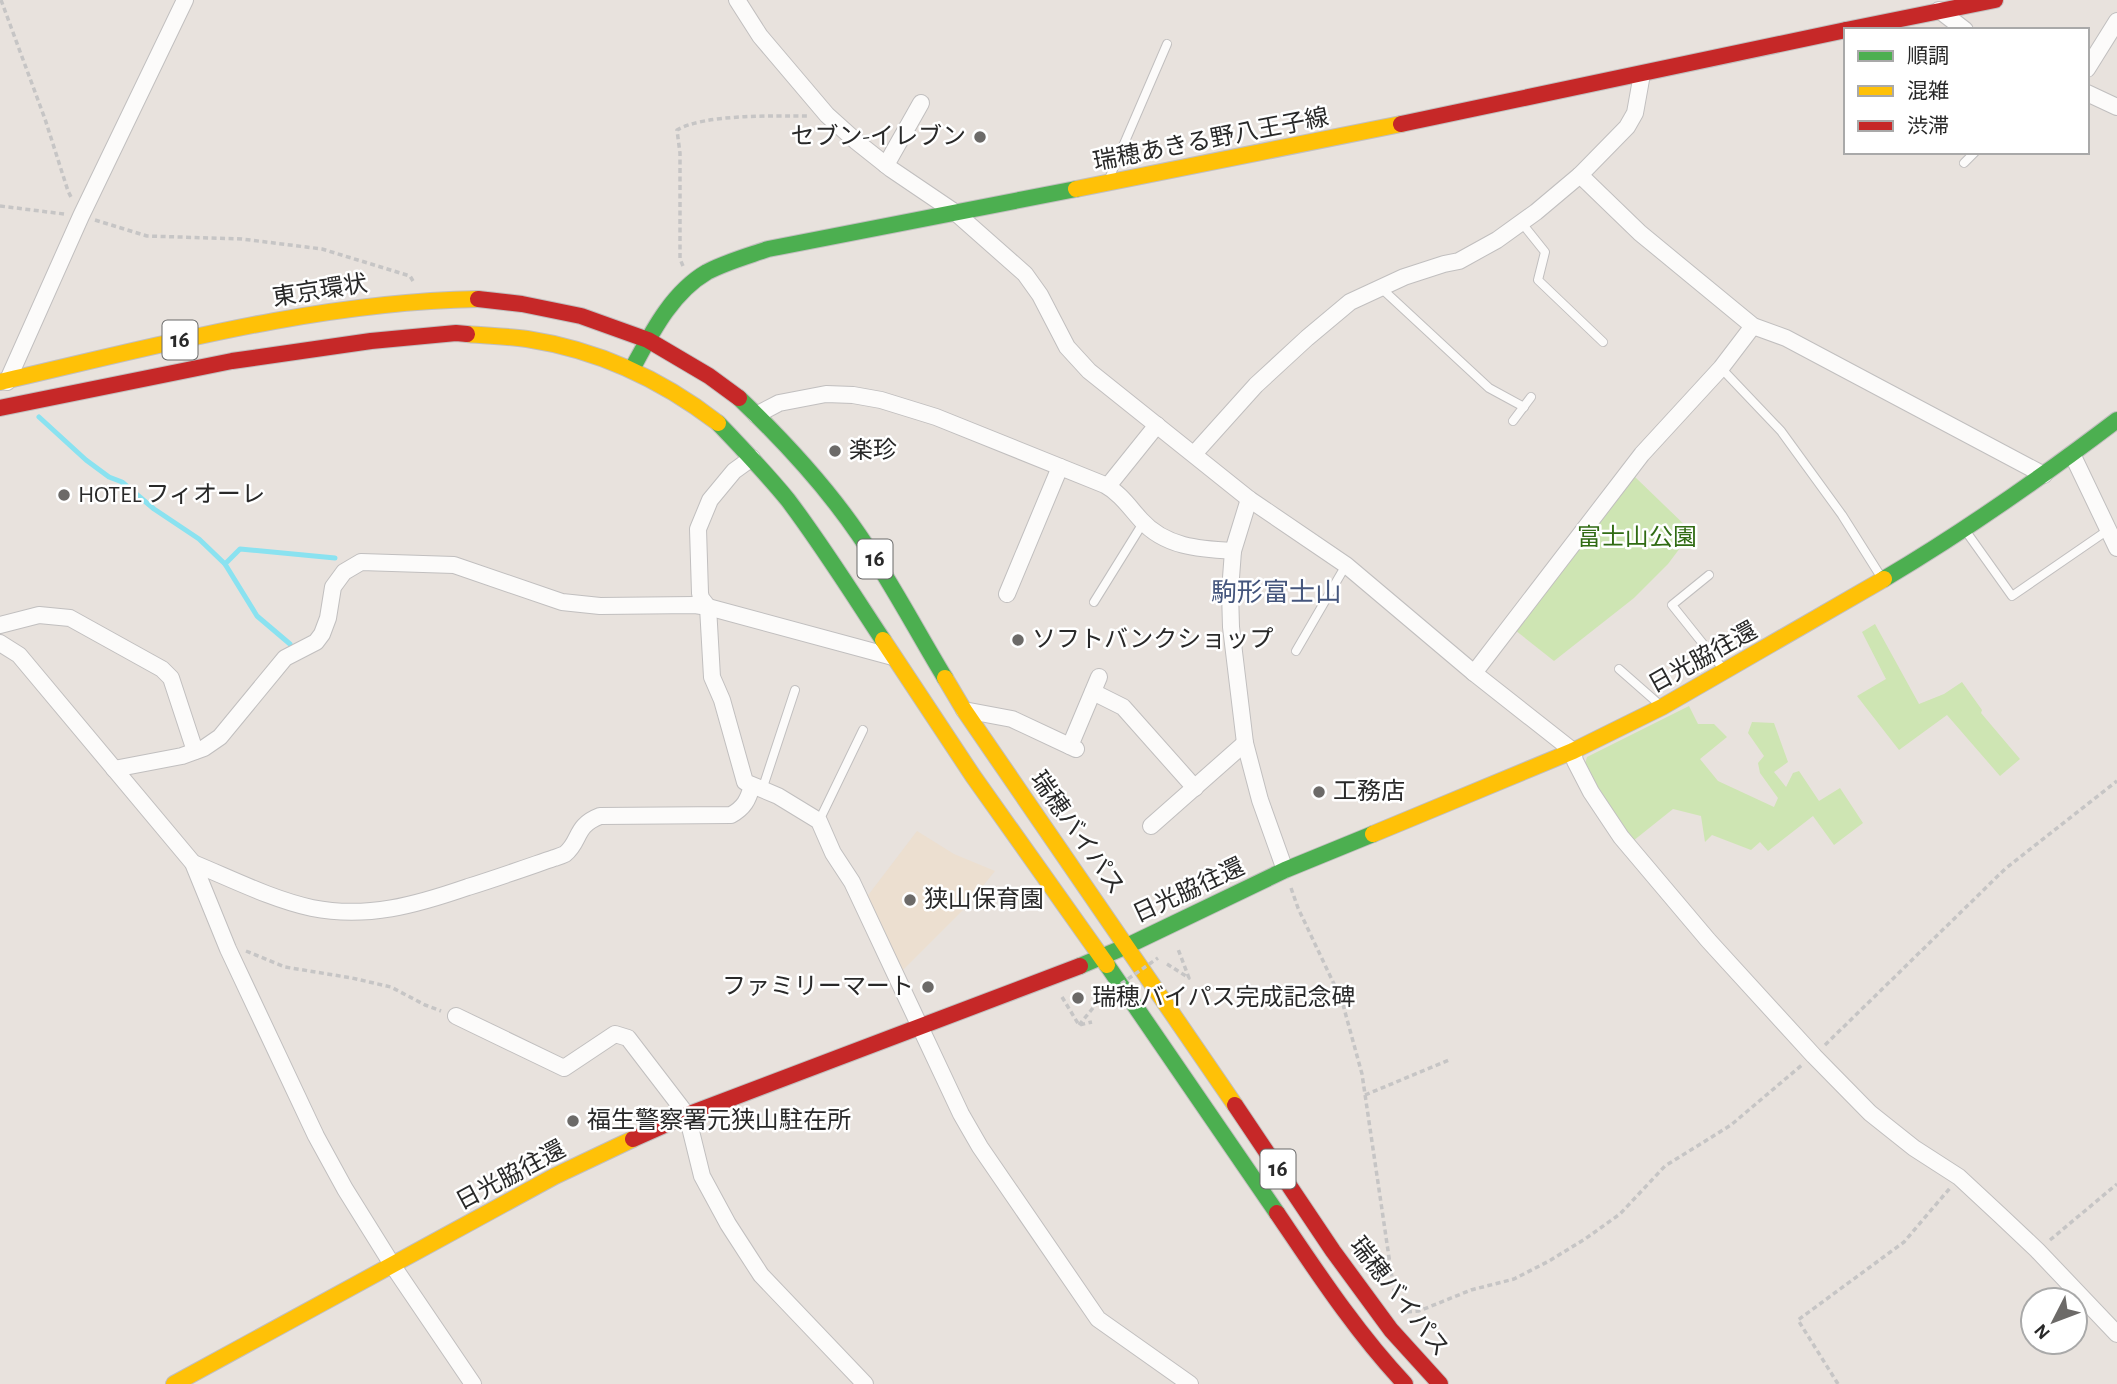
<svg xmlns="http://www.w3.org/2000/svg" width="2117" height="1384" font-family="'Alegreya Sans','Noto Sans JP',sans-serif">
<rect width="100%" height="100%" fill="#e8e2dd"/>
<!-- education -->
<polygon fill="#ecdfd0" points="917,831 954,854 995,871 965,908 901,972 866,898"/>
<!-- green -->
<g fill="#cee5b3">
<polygon points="1634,476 1692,532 1668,564 1634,598 1554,661 1515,630"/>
<polygon points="1875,624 1919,704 1944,694 1962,682 1982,710 1981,713 2020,759 2000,776 1947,715 1899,750 1857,696 1886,679 1862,632"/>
<polygon points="1689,706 1698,724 1714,724 1727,737 1700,759 1718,781 1774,807 1778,798 1760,773 1758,763 1764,756 1748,733 1752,722 1774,723 1788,762 1774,772 1786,787 1793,773 1799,771 1819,801 1840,788 1863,823 1834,845 1813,816 1768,851 1760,842 1751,850 1712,835 1705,842 1701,816 1673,809 1633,841 1584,767 1587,757"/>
</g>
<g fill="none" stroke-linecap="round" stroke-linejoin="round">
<!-- stream -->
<g stroke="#8ae2f0" stroke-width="5">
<polyline points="39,417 86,460 109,477 122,482 154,509 199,539 225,564 240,549 335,558"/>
<polyline points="225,564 257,616 290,644"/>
</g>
<defs>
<g id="lane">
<polyline points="1964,163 1975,152"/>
<polyline points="1108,181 1167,44"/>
<polyline points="1521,222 1545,252 1538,280 1603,342"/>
<polyline points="1380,287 1489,388 1524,407"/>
<polyline points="1721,368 1781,431 1842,515 1883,580"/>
<polyline points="1513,421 1531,397"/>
<polyline points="1965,530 2012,596 2108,530"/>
<polyline points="1709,575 1672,605 1724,670"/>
<polyline points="1094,602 1143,523"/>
<polyline points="1296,651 1346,565"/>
<polyline points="1619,669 1660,705"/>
<polyline points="762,790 795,690"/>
<polyline points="819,821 863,730"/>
</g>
<g id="street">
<polyline points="737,0 760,36 827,115 857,142 891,169 956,213 1025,274 1040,295 1067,347 1089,371 1249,499 1346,565 1474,673 1573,751 1575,761 1591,792 1621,837 1708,940 1814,1056 1870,1113 1914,1148 1959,1177 2001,1216 2037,1250 2117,1334"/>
<polyline points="1939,10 1965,30"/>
<polyline points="2087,69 2117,21"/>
<polyline points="2087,93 2117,107"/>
<polyline points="886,165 921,103"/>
<polyline points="1580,175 1640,233 1753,326 1786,338 2044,475"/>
<polyline points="7,382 81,216 185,0"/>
<path d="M 756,415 L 779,403 L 826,394 L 853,395 L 881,400 L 936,417 L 1105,485 C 1120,493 1130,508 1141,520 C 1165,547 1199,549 1233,551"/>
<polyline points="1194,454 1256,385 1307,338 1350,302 1404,277 1444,264 1459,261 1497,240 1536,212 1580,175 1627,127 1635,113 1642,74"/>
<polyline points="2072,454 2117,548"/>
<polyline points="752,458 734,471 710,500 698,529 700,593 701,598 708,607 712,677 722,700 745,782 778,796 819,821 833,853 852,882 961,1114 980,1147 1098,1319 1190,1384"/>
<polyline points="1108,486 1157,425"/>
<polyline points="1249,499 1233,551 1230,591 1231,627 1245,743 1260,800 1285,870"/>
<polyline points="1007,594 1060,467"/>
<polyline points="0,625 39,615 70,618 162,669 171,678 195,751"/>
<polyline points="0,643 19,655 193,863 228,949 316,1136 345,1189 393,1266 473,1384"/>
<polyline points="1474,673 1642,454 1721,368 1753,326"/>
<polyline points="1093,692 1123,707 1195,788"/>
<polyline points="964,710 1012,719 1076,749"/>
<polyline points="1070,746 1099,677"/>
<polyline points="114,769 182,756 204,748 220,737 285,658 316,642 322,634 328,618 333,587 344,572 361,562 454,565 562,602 600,606 695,605 708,607 893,657"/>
<polyline points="1151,826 1245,743"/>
<path d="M 193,863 C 232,879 271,899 312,908 C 367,919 416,905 468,887 C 497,878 525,868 554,858 C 557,857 561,856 565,854 C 581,841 574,826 600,816 L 731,815 C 744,808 748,800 752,786"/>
<polyline points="456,1016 564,1068 615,1034 628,1038 687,1115 702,1176 728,1224 761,1275 865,1384"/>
</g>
<g id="fast">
<path d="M 632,369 C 651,334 671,293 707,272 C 726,262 748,256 768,249 L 1076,189"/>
<path d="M 739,398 C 783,440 825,485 859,535 C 890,580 916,630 945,678"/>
<path d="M 718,423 C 742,448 766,473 788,500 C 822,545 852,593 883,640"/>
<path d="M 1884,579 C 1965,531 2042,477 2117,420"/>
<polyline points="1107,965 1277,1213"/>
<polyline points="1080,966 1127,946 1285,870 1373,834"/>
</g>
<g id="slow">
<polyline points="1076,189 1401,124"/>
<path d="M 467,334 C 487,336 507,336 527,339 C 599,350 661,379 718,423"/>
<path d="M 0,382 C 157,346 315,302 478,299"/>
<polyline points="883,640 973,776 1107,965"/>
<polyline points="945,678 964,710 1235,1105"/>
<polyline points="1373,834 1573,751 1662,707 1884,579"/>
<polyline points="174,1384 555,1176 633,1139"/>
</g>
<g id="jam">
<polyline points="1846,30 1995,0"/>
<polyline points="1401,124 1846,30"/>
<polyline points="478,299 522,304 581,316 648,340 709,376 739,398"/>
<polyline points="0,408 232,361 371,341 456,333 467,334"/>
<polyline points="1235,1105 1333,1251 1391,1330 1440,1384"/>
<polyline points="633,1139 687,1115 1080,966"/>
<path d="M 1277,1213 C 1317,1272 1356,1332 1405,1384"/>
</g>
</defs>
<!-- lane casing -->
<use href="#lane" stroke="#c1bfbf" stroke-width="10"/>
<!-- street casing -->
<use href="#street" stroke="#c1bfbf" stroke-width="18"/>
<!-- fast casing -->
<use href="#fast" stroke="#c1bfbf" stroke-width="18"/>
<!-- slow casing -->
<use href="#slow" stroke="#c1bfbf" stroke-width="18"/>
<!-- jam casing -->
<use href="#jam" stroke="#c1bfbf" stroke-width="18"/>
<!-- path -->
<g stroke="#c6c5c5" stroke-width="3.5" stroke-dasharray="5 3.5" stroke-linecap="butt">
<polyline points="1,0 45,119 68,191 72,199"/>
<polyline points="0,206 64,214"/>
<polyline points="95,220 147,236 242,239 322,249 410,276 413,281"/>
<path d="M 683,266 L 680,259 L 680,153 L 677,130 C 704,114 774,116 807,116"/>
<polyline points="1291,888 1298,908 1342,1001 1362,1074 1395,1298"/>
<polyline points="246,951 285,967 352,978 391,987 425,1005 441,1011"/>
<polyline points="1167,964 1189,978 1178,949"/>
<polyline points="1062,997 1079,1025 1092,1022"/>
<polyline points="1825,1045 2005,869 2117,781"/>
<polyline points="1365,1095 1449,1060"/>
<polyline points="2050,1240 2117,1184"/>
<polyline points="1407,1312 1419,1311 1471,1290 1514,1279 1549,1261 1585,1239 1620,1214 1665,1166 1731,1125 1803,1064"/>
<polyline points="1838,1384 1798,1320 1904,1242 1950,1188"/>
</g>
<!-- lane -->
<use href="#lane" stroke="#fcfbfa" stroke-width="8"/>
<!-- street -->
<use href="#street" stroke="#fcfbfa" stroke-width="16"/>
<!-- fast -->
<use href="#fast" stroke="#4caf50" stroke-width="16"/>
<!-- slow -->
<use href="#slow" stroke="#ffc107" stroke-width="16"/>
<!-- jam -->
<use href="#jam" stroke="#c62828" stroke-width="16"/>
<!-- path-bridge -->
<polyline stroke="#c6c5c5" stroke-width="3.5" stroke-dasharray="5 3.5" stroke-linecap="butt" points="1079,1025 1102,997 1158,958"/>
</g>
<!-- markers -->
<g fill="#6c6a68" stroke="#fff" stroke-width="2.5">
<circle cx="980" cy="137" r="7"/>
<circle cx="835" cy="451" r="7"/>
<circle cx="64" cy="495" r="7"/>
<circle cx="1018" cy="640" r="7"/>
<circle cx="1319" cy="792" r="7"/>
<circle cx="910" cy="900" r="7"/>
<circle cx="928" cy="987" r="7"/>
<circle cx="1078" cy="998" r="7"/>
<circle cx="573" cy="1121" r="7"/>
</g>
<g text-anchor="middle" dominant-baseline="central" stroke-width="5" stroke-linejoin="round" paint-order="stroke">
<!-- shield labels -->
<g fill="#fff" stroke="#696969" stroke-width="2">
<rect x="162.5" y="320.5" width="35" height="39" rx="5"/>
<rect x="857.5" y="539.5" width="35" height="39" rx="5"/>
<rect x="1260.5" y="1149.5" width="35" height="39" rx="5"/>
</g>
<g font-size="23" font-weight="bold" fill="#292929">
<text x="180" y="340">16</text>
<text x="875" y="559">16</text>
<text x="1278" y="1169">16</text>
</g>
<!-- poi labels -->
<g font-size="24" fill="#292929" stroke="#fff" text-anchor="start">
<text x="966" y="137" text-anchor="end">セブン-イレブン</text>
<text x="849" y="451">楽珍</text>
<text x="78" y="495">HOTEL フィオーレ</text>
<text x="1032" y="640">ソフトバンクショップ</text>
<text x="1333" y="792">工務店</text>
<text x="924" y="900">狭山保育園</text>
<text x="914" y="987" text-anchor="end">ファミリーマート</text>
<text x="1092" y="998">瑞穂バイパス完成記念碑</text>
<text x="587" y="1121">福生警察署元狭山駐在所</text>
</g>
<!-- street labels -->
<g font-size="24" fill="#292929" stroke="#fff">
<text transform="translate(1211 140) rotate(-11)">瑞穂あきる野八王子線</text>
<text transform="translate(320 291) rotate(-9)">東京環状</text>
<text transform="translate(1703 658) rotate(-29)">日光脇往還</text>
<text transform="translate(1077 833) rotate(55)">瑞穂バイパス</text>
<text transform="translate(1189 891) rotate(-25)">日光脇往還</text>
<text transform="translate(511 1176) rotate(-28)">日光脇往還</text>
<text transform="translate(1399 1297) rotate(52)">瑞穂バイパス</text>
</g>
<!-- park labels -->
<g font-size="24" fill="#306b13" stroke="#fff">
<text x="1637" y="538">富士山公園</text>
</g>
<!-- neighbourhood labels -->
<g font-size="26" fill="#45567d" stroke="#fff">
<text x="1276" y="593">駒形富士山</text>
</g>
</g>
<!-- legend -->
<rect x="1844" y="28" width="245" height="126" fill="#ffffff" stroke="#a9a9a9" stroke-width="2"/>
<rect x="1858" y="51" width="35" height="10" fill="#4caf50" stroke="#a9a9a9" stroke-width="2"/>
<text x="1907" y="63" font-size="21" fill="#292929">順調</text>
<rect x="1858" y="86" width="35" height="10" fill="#ffc107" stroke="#a9a9a9" stroke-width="2"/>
<text x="1907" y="98" font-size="21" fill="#292929">混雑</text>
<rect x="1858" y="121" width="35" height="10" fill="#c62828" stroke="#a9a9a9" stroke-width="2"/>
<text x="1907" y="133" font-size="21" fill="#292929">渋滞</text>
<!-- north arrow -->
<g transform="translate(2054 1321) rotate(228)"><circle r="33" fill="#ffffff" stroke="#a9a9a9" stroke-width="2"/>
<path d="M0-5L12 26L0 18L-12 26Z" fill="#6c6a68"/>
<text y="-10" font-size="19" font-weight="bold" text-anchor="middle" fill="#292929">N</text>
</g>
</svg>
